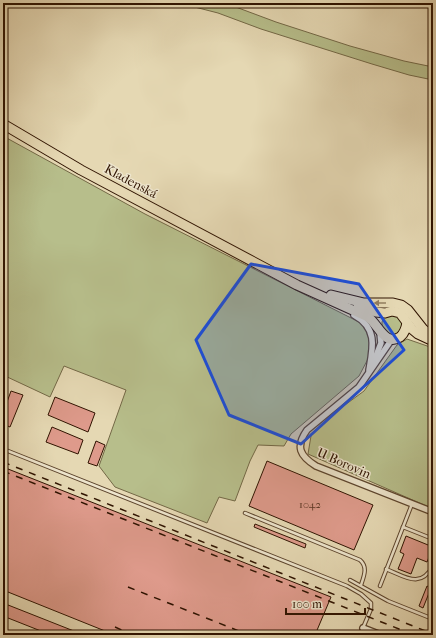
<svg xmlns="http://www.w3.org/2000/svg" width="436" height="638" font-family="'IM FELL French Canon',serif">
<rect width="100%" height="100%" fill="#e5d8b3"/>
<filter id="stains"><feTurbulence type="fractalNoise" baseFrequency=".005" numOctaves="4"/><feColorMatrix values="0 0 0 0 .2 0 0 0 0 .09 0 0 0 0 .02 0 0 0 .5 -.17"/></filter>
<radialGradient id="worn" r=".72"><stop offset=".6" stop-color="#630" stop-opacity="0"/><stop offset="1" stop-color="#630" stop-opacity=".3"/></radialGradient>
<!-- green -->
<g fill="#b7be8b" stroke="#736846">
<polygon points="179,3 225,3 276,22 350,46 404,61 433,67 433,80 409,75 372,64 261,29 218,13"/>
<polygon points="3,136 145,214 363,324 368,334 371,348 369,357 359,376 291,434 284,446 258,445 250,461 235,501 219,497 207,523 115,487 99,466 126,390 64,366 50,397 3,375 3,171 6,166 3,164"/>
<path d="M 395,314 L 403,324 C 401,331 398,336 390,335 L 382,327 L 382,322 L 384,317 Z"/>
<polygon points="407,339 433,348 433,509 308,454 311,436 330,416 364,391 397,345"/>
</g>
<!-- building -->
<g fill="#de9a8b" stroke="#2f1300">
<polygon points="11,391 23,395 10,427 3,424 3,400 7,402"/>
<polygon points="55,397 95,413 88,432 48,415"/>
<polygon points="52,427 83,440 78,454 46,442"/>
<polygon points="96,441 105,445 97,466 88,463"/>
<polygon points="267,461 373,505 354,550 249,506"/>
<polygon points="3,467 331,597 315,635 109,635 110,633 3,590"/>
<polygon points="255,524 306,544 305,548 254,527"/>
<polygon points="406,536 433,547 427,562 417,558 411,574 398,569 404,554 400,552"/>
<polygon points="427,586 431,588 423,608 419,606"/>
<polygon points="3,603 84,635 51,635 3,616"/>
</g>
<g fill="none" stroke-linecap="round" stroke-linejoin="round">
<defs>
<g id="lane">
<polyline points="3,449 347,586 361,594 371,603 371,609 360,635"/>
<path d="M 245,513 L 360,560 C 368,567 364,576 361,585"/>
<polyline points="403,527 433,539"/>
<path d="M 386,569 C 406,577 420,589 433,566"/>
<polyline points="350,580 388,601 433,619"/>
<polyline points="380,586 412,504"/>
</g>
<g id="street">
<path d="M 354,315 C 378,328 373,348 369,370"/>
<path d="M 392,339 L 359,387 L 307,430 C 295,447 300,456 316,466 L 433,512"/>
<polyline points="374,361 381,343 380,333"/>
<polyline points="363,628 381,635"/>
</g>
<g id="primary">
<path d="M 3,124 L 81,170 L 297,285 L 368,317 C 378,324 385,347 400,337 C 405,333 406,328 407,323"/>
<polyline points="331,295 364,303 393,303 401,305 408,310 423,329 433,337"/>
<polyline points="358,307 376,312 385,313 392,311 400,313 412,329 418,334 433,341"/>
</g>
</defs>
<!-- lane casing -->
<use href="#lane" stroke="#5c442d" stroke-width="4.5"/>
<!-- street casing -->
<use href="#street" stroke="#5c442d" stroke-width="8"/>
<!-- primary casing -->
<use href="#primary" stroke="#2f1300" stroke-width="11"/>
<!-- lane -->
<use href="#lane" stroke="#eee6ce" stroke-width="2.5"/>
<!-- street -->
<use href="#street" stroke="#eee6ce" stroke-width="5.5"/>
<!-- primary -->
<use href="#primary" stroke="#e5d8b3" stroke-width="9"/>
<!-- rail -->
<g stroke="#2f1300" stroke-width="1.5" stroke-dasharray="7 7" stroke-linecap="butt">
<polyline points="3,462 433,634"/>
<polyline points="3,471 414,635"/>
<polyline points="128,587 249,635"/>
<polyline points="115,627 133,635"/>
</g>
</g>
<!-- one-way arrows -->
<defs><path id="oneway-solid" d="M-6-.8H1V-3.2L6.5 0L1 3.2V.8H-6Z"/></defs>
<use fill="#937f62" href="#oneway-solid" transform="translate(380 303) rotate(180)"/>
<!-- marked area -->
<path fill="#1d4ed8" fill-opacity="0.2" stroke="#1d4ed8" stroke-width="3" stroke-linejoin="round" d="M 251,264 L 359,284 L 404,350 L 301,444 L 229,415 L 196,340 Z"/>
<g text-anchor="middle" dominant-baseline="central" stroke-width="3" stroke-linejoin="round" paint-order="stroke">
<!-- number labels -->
<g font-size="11" fill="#5b3523">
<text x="310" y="504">1042</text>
</g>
<!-- street labels -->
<g font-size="13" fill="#2f1300" stroke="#eee6ce">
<text transform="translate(131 181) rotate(28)">Kladenská</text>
<text transform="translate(344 463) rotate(24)">U Borovin</text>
</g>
</g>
<!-- margin -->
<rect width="436" height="638" fill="none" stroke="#e5d8b3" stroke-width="16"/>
<rect x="4" y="4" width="428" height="630" fill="none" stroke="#2f1300" stroke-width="2"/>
<rect x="8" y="8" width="420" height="622" fill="none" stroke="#2f1300"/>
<!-- scale -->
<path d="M286 608v6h79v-6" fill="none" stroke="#2f1300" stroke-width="2"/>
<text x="292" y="608" font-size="12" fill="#2f1300" stroke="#eee6ce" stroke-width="3" paint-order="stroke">100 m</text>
<rect width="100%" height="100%" filter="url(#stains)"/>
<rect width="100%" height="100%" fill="url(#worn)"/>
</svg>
